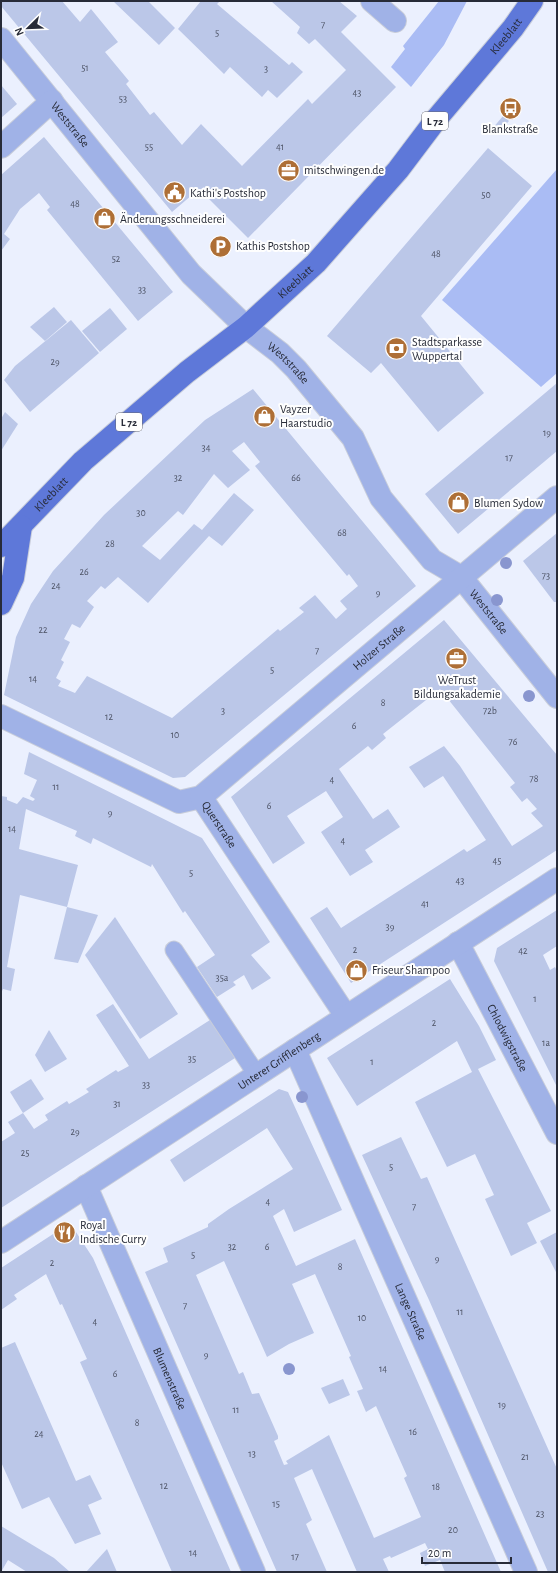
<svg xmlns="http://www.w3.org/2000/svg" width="558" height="1573" font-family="'Alegreya Sans',sans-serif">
<rect width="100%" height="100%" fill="#ebf0fe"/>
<!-- green -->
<g fill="#aabcf4">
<polygon points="439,1 467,1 444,45 411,87 391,67 405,49 403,46"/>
<polygon points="557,169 557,373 541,387 442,300"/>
</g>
<!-- building -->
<g fill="#bbc7e8" fill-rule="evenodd">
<polygon points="1,1 62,1 80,22 91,9 118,42 105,52 129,81 126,84 150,115 154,112 182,145 201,124 242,166 308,99 312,104 346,70 315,39 309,44 297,33 300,27 271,1 339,1 357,16 341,32 396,87 248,238 199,189 172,212 1,6"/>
<polygon points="113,1 148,1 175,28 159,45"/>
<polygon points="201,1 220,1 217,4 289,65 292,62 303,72 277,98 268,90 262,97 230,67 224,74 178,29"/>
<polygon points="1,85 17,104 1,118"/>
<polygon points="503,116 509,121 497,134 492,129"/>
<polygon points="44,137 173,292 138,321 47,210 50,207 39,193 20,209 4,234 10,239 1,251 1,175"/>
<polygon points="488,148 532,186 421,316 484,393 438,432 381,363 371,373 327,336"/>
<polygon points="54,307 67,322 45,341 30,327"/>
<polygon points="110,308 127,329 100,352 82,331"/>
<polygon points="71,320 99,353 30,412 4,380 15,366"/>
<polygon points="557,383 557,451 458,534 425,494"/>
<path d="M 253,389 L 416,586 L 185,777 L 173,778 L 4,695 L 16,637 L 31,604 L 53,571 L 104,515 L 205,420 ZM 244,442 L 260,462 L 255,466 L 347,576 L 349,574 L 358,586 L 340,601 L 347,609 L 336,619 L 315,595 L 299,608 L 304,612 L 280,631 L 278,629 L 172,718 L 87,676 L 75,693 L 58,686 L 61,681 L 56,678 L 64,662 L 61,660 L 70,642 L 64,639 L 72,624 L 80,628 L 94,607 L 87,601 L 101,586 L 105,589 L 118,577 L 148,603 L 209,536 L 222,546 L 254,510 L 234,493 L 202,530 L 194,524 L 160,560 L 142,546 L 178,511 L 183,515 L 214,474 L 228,488 L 250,470 L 232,451 Z"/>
<polygon points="5,412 18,424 1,451 1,419"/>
<polygon points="557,533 557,602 554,602 523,561"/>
<polygon points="444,620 557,755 557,850 351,983 310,918 327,907 341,928 464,849 467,852 486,840 443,776 424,788 409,767 444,746 460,766 512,846 543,826 531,813 537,809 527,798 522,802 510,787 515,783 440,689 383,734 386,738 372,750 368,746 339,769 373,819 388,809 400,827 365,850 373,862 350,876 321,832 343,817 326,791 287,816 305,843 273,864 231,797"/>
<polygon points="29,752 202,838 270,942 251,955 271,978 252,990 244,975 233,982 236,985 217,997 197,967 215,955 185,911 183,913 152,864 151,867 93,838 91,844 75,836 77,831 26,809 19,849 78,865 67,907 20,895 7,967 15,969 11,991 3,989 1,993 1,796 7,797 7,800 17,804 23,797 33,801 35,799 30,796 37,780 24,774"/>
<polygon points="67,907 98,915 78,963 54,959"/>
<polygon points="557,910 557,946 543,955 550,970 555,967 557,971 557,1087 494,961 497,948"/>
<polygon points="115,917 178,1014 140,1039 85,955"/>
<polygon points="450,979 479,1026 496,1060 478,1069 551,1211 527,1223 537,1243 511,1256 485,1199 494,1195 475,1154 447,1167 415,1102 472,1072 457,1041 357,1106 327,1058"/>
<polygon points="113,1004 149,1059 210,1020 235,1058 1,1208 1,1142 15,1133 8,1122 23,1113 34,1129 48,1120 45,1115 67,1101 69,1104 89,1092 86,1089 116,1070 118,1072 129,1066 96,1015"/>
<polygon points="49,1030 67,1059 45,1072 35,1055"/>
<polygon points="31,1079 44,1099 23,1113 10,1092"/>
<path d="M 279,1089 L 288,1092 L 342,1210 L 294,1232 L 284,1209 L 273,1216 L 296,1266 L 355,1239 L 501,1572 L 445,1572 L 440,1560 L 425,1566 L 420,1553 L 428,1549 L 425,1543 L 391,1558 L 390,1556 L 383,1559 L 389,1572 L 357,1572 L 312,1469 L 294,1478 L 312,1520 L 306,1524 L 327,1572 L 277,1572 L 145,1272 L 168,1262 L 163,1248 L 208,1227 L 208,1224 L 229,1209 L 293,1169 L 267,1128 L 184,1182 L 170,1160 ZM 224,1261 L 267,1357 L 289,1344 L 314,1333 L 292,1284 L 315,1274 L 351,1356 L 349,1357 L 363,1389 L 357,1391 L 366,1412 L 376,1406 L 407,1476 L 404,1478 L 421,1517 L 374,1538 L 329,1435 L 286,1461 L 288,1464 L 284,1465 L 274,1441 L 278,1439 L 278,1436 L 259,1393 L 252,1394 L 243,1372 L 239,1374 L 196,1275 Z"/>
<polygon points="401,1137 421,1179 427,1177 557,1469 557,1572 548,1572 429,1300 362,1155"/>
<polygon points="70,1223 93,1258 231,1572 172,1572 80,1362 87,1359 62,1304 60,1305 46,1274 14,1295 17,1299 1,1310 1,1268"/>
<polygon points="557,1232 557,1274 540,1241"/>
<polygon points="15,1342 76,1481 90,1475 102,1499 88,1505 101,1534 75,1544 49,1497 22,1509 1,1462 1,1348"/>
<polygon points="343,1379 350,1395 329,1404 321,1388"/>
<polygon points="1,1526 54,1558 70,1572 27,1572 8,1560 1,1572"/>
<polygon points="107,1549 117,1572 86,1572"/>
</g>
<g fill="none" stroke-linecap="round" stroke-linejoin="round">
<defs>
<polyline id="lane" points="174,950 257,1075"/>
<g id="street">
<polyline points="372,1 395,21"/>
<path id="s1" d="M 1,39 L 191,274 L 246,327 L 280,353 L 296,369 L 353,438 L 381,498 L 432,560 L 461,577 L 557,697"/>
<polyline points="1,147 52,101"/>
<path id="s2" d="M 1,716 L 179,802 L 201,797 L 557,497"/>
<path id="s3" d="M 201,797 L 346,1016"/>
<path id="s4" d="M 458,943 L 557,1133"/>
<path id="s5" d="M 295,1050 L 526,1572"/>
<path id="s6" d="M 86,1186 L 254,1572"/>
<path id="s7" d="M 1,1242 L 557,879"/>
</g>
<g id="primary">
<path id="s8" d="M 1,546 L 83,461 L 187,372 L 246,327 L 316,263 L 398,170 L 438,117 L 513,28 L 532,1"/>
<polyline points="1,604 13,578 21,526"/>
</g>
</defs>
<!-- lane casing -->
<use href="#lane" stroke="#c8cdda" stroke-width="19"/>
<!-- street casing -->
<use href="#street" stroke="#c8cdda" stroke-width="24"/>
<!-- primary casing -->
<use href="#primary" stroke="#c8cdda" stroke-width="24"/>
<!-- lane -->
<use href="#lane" stroke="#a0b2e7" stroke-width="17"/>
<!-- street -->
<use href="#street" stroke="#a0b2e7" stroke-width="22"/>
<!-- primary -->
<use href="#primary" stroke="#5e78d9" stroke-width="22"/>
</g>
<!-- trees -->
<g fill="#8996cf">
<circle cx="506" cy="563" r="6"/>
<circle cx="497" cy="600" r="6"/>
<circle cx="529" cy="696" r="6"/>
<circle cx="302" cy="1097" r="6"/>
<circle cx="289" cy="1369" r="6"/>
</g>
<!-- icons -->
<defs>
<symbol id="bus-disc" viewBox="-11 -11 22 22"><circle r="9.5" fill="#ae6f36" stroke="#fefefe"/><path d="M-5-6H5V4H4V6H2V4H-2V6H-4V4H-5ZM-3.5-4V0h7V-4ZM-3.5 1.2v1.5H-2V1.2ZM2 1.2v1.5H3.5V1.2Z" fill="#fff"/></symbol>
<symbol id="office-disc" viewBox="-11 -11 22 22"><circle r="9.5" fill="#ae6f36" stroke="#fefefe"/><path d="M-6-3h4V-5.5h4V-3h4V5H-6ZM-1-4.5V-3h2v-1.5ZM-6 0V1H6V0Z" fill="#fff"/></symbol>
<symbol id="civic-disc" viewBox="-11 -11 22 22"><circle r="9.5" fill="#ae6f36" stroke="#fefefe"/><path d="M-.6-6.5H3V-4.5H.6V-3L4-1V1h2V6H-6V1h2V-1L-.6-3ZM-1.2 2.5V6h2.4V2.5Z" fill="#fff"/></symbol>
<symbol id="shop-disc" viewBox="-11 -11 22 22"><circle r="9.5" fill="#ae6f36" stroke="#fefefe"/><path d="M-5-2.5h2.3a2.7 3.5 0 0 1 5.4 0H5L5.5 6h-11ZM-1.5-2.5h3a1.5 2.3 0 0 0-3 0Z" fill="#fff"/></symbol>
<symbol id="parking-disc" viewBox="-11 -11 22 22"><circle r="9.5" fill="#ae6f36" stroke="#fefefe"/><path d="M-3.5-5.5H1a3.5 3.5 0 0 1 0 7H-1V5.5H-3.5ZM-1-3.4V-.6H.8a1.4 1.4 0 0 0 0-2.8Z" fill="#fff"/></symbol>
<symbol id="bank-disc" viewBox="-11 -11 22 22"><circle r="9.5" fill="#ae6f36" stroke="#fefefe"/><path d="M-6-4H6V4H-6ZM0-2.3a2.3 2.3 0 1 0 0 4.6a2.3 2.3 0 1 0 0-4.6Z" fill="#fff"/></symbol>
<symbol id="restaurant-disc" viewBox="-11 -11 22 22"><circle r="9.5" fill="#ae6f36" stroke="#fefefe"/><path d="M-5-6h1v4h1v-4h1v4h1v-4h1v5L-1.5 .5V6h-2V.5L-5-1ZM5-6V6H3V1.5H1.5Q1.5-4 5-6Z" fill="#fff"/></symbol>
</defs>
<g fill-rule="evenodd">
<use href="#bus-disc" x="498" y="96" width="25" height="25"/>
<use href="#office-disc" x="276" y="158" width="25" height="25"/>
<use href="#civic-disc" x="162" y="180" width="25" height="25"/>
<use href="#shop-disc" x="92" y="206" width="25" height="25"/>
<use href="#parking-disc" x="208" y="234" width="25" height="25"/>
<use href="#bank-disc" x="384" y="336" width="25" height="25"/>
<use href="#shop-disc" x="252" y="404" width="25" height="25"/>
<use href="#shop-disc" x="446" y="490" width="25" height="25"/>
<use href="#office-disc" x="444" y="646" width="25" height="25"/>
<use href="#shop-disc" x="344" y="958" width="25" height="25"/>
<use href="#restaurant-disc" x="52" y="1220" width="25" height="25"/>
</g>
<g text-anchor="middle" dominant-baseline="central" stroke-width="4" stroke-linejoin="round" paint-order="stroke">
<!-- number labels -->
<g font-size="10" fill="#4c5264">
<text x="323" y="25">7</text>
<text x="217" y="33">5</text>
<text x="85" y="68">51</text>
<text x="266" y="69">3</text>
<text x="357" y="93">43</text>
<text x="123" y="99">53</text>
<text x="149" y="147">55</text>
<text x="280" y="147">41</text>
<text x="486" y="195">50</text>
<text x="75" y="204">48</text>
<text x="436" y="254">48</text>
<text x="116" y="259">52</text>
<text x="142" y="290">33</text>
<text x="55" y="362">29</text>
<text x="547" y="433">19</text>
<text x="206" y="448">34</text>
<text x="509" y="458">17</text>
<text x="178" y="478">32</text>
<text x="296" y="478">66</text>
<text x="141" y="513">30</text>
<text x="342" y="533">68</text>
<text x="110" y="544">28</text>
<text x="84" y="572">26</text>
<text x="546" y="576">73</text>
<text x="56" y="586">24</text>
<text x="378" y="593">9</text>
<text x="43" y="630">22</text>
<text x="317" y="651">7</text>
<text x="272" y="670">5</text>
<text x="33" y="679">14</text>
<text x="383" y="703">8</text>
<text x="223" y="711">3</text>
<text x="490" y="711">72b</text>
<text x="109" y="717">12</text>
<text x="354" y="726">6</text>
<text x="175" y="735">10</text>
<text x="513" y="742">76</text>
<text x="534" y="779">78</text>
<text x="332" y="780">4</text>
<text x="56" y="787">11</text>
<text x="269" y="806">6</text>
<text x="110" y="813">9</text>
<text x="12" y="829">14</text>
<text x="343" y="841">4</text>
<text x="497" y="861">45</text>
<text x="191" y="873">5</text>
<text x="460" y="881">43</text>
<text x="425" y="904">41</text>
<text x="390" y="927">39</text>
<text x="355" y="950">2</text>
<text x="523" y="951">42</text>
<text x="222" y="978">35a</text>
<text x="535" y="999">1</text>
<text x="434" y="1023">2</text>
<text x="546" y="1043">1a</text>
<text x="192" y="1059">35</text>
<text x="372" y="1062">1</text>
<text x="146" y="1085">33</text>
<text x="117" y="1104">31</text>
<text x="75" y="1132">29</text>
<text x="25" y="1153">25</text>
<text x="391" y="1167">5</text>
<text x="268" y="1202">4</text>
<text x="414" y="1207">7</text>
<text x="232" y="1247">32</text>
<text x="267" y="1247">6</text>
<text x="193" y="1255">5</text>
<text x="437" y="1259">9</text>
<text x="52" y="1263">2</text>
<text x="340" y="1267">8</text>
<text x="185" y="1306">7</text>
<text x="460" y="1312">11</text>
<text x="362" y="1318">10</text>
<text x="95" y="1322">4</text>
<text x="206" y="1355">9</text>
<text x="383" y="1369">14</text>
<text x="115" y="1374">6</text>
<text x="502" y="1405">19</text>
<text x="236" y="1410">11</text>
<text x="137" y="1423">8</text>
<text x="413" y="1432">16</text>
<text x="39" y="1434">24</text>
<text x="252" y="1454">13</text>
<text x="525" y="1457">21</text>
<text x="164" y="1486">12</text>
<text x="436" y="1487">18</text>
<text x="276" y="1504">15</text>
<text x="540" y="1514">23</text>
<text x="453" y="1530">20</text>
<text x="193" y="1553">14</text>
<text x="295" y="1557">17</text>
</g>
<!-- shield labels -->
<g fill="#fefefe" stroke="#686a73" stroke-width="1">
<rect x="422" y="112" width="26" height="18" rx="3"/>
<rect x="116" y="413" width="26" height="18" rx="3"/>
</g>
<g font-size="11" font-weight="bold" fill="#272b38">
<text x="435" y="121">L 72</text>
<text x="129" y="422">L 72</text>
</g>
<!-- street labels -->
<g font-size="12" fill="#272b38" stroke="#fefefe">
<text stroke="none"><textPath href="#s8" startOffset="720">Kleeblatt</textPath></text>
<text stroke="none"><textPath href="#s1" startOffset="110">Weststraße</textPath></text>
<text stroke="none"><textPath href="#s8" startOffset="396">Kleeblatt</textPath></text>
<text stroke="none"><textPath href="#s1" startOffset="434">Weststraße</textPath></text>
<text stroke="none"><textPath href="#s8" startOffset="72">Kleeblatt</textPath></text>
<text stroke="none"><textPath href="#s1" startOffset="758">Weststraße</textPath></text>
<text stroke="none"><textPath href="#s2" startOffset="453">Holzer Straße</textPath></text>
<text stroke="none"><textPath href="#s3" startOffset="33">Querstraße</textPath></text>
<text stroke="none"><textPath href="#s4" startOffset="107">Chlodwigstraße</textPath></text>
<text stroke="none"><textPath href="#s7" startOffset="332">Unterer Grifflenberg</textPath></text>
<text stroke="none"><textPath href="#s5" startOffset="286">Lange Straße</textPath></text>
<text stroke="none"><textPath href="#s6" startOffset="210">Blumenstraße</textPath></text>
</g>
<!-- poi labels -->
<g font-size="12" fill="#272b38" stroke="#fefefe" text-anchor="start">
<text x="510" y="129" text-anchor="middle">Blankstraße</text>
<text x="304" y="170">mitschwingen.de</text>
<text x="190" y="193">Kathi's Postshop</text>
<text x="120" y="219">Änderungsschneiderei</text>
<text x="236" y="246">Kathis Postshop</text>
<text x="412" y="342">Stadtsparkasse<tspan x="412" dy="14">Wuppertal</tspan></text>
<text x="280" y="409">Vayzer<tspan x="280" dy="14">Haarstudio</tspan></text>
<text x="474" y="503">Blumen Sydow</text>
<text x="457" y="680" text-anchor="middle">WeTrust<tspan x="457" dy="14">Bildungsakademie</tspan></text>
<text x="372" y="970">Friseur Shampoo</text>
<text x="80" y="1225">Royal<tspan x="80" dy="14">Indische Curry</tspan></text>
</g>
</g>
<!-- border -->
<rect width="558" height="1573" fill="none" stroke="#272b38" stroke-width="4"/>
<!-- north arrow -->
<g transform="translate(28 28) rotate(247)" stroke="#fefefe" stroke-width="3" paint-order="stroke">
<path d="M0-3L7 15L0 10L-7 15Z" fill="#272b38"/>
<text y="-6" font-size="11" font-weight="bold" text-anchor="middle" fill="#272b38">N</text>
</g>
<!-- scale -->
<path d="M422 1557v6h89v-6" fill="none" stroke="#272b38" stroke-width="2"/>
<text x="428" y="1557" font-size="12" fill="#272b38" stroke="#fefefe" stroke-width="3" paint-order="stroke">20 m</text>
</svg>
